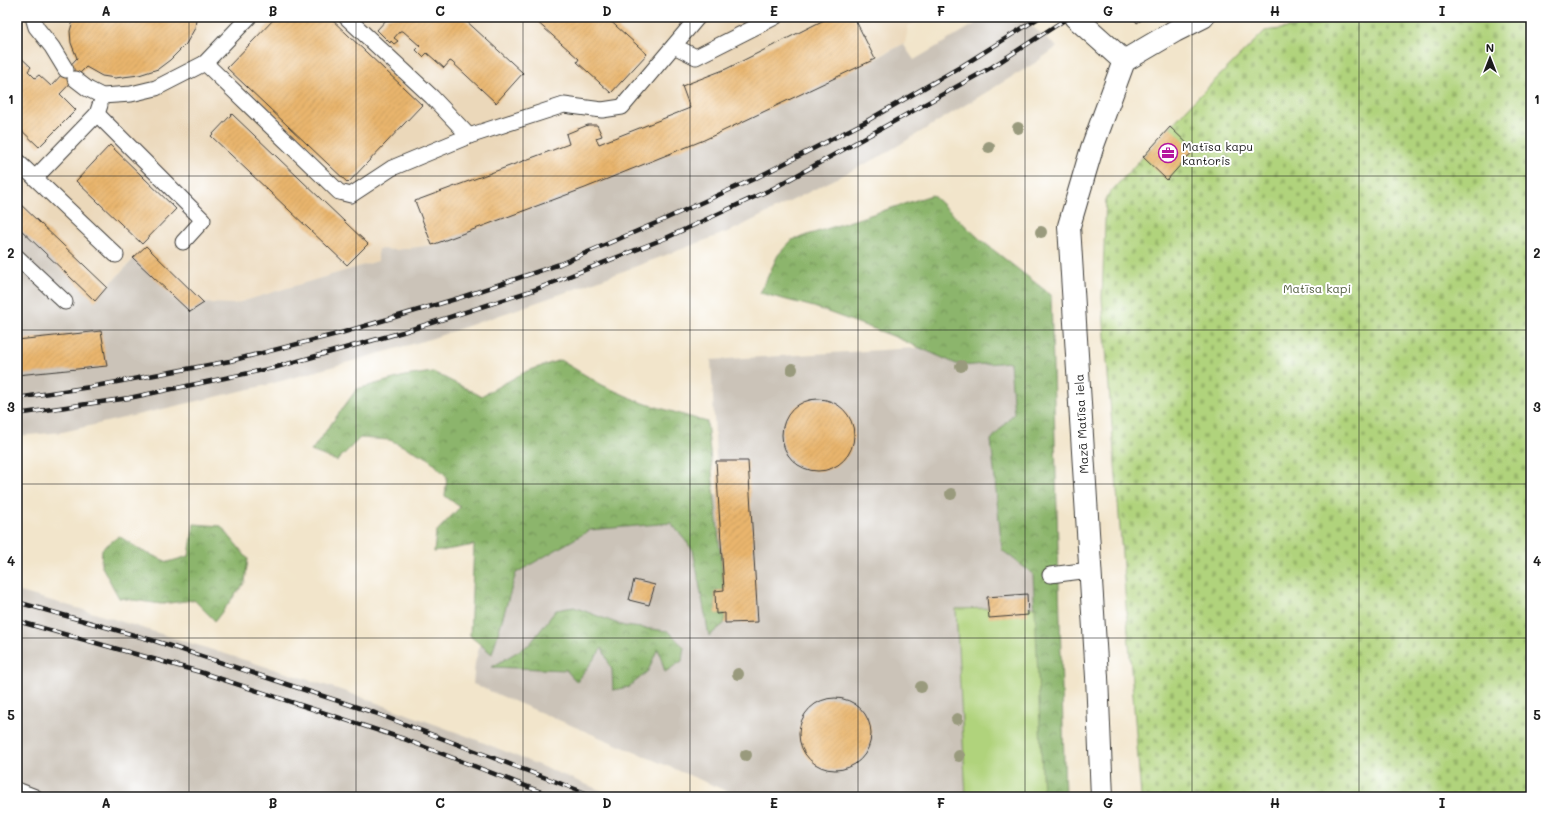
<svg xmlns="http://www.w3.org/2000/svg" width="1548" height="814" font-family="Mali,sans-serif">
<defs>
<pattern id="forest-crowns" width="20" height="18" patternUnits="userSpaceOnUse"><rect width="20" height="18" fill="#8cb56c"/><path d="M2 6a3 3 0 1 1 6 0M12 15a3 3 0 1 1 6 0" fill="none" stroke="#729258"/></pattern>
<pattern id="cemetery-stones" width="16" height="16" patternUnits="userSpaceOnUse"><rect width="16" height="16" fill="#b0d37c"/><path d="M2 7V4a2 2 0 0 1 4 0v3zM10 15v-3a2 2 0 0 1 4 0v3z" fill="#97b56b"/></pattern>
<pattern id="building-hatch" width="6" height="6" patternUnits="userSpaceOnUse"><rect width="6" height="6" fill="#e9b56d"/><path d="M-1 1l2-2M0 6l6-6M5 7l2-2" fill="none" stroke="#c79b5e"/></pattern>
</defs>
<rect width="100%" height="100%" fill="#fff"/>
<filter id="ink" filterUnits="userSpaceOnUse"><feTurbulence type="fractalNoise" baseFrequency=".025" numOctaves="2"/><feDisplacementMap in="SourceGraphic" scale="8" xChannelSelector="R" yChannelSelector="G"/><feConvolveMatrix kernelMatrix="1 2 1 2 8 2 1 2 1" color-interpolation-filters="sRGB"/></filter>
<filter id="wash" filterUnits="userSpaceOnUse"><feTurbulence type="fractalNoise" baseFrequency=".012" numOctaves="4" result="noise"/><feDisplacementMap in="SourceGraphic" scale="16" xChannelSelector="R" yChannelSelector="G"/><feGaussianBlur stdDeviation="0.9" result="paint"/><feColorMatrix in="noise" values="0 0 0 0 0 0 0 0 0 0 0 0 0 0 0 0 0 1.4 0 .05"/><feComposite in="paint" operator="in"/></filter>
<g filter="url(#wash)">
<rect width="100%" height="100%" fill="#f2e5cb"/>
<!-- built -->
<polygon fill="#ebd8ba" points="17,17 926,17 908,26 905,43 704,140 432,245 396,250 379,249 378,261 234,304 204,303 133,258 107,287 17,201"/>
<!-- industrial -->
<g fill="#cbc3b8">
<polygon points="987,17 1021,17 1057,47 1035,63 879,157 735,229 581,287 427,340 267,385 63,432 17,436 17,201 107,287 146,246 204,303 234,304 378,261 378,249 396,250 432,245 585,188 704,140 875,59 903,44 914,60"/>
<polygon points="1035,341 1065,797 741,797 473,684 475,663 502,561 595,503 718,495 711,360"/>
<polygon points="17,591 91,612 347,692 472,738 617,797 17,797"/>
</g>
<!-- forest -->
<g fill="url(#forest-crowns)" stroke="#546844">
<polygon points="932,195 982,241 1051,295 1065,797 1043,797 1033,574 1002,550 991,440 1014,413 1010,362 961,366 893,336 814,307 760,293 778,255 792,240"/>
<polygon points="560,360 602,385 640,402 707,422 724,590 715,591 716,613 725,613 725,623 709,636 693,550 671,523 590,530 516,573 492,654 470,636 474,545 434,552 436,532 460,507 445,496 447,477 428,458 390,440 360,438 337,461 311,451 357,389 405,376 433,372 481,396 527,371"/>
<polygon points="194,524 221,526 248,559 245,582 215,621 194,600 161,604 119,598 101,565 102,549 119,536 142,551 168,562 189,556"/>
<polygon points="574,607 624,626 668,631 684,647 682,661 665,672 658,648 648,671 629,687 613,690 612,670 602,648 577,682 566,670 492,667 530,644 556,610"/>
</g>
<!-- cemetery -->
<polygon fill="url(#cemetery-stones)" stroke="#66784c" points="1373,17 1531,17 1531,797 1141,797 1102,298 1106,197 1192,103 1265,31"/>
<!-- garden -->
<polygon fill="#b0d37c" stroke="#66784c" points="1035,607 1043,797 966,797 956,609"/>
<g id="blocks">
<!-- building -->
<g fill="url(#building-hatch)">
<polygon points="74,17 196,17 196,19 195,28 186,44 170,60 158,69 139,75 115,78 102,76 86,67 60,94 76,110 39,147 17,126 17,54 31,67 28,71 35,78 39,75 51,86 77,58 71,43 70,31"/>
<polygon points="276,17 329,17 422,105 348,183 227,68"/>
<polygon points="387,17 462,17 523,73 496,103 452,62 450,61 444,68 427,53 423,57 416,50 420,46 403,31 400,31 394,38 398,41 394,44 391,41 390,43 377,30 387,19"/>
<polygon points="538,17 606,17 647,54 611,93 577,62 579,59 535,20"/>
<polygon points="830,17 854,17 875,59 704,140 585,188 432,245 415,201 569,144 566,134 588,125 597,125 602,136 596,138 599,144 690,108 682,86 726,69"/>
<polygon points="1133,17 1146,17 1137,23"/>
<polygon points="232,114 368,244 347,265 211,136"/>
<polygon points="1170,127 1194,150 1167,180 1143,157"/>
<polygon points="110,145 176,209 142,244 76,181"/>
<polygon points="17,201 107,287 95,301 17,226"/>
<polygon points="146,246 204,303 190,312 133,258"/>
<polygon points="101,331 107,366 17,375 17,340"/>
<circle cx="818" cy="435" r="36"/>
<polygon points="716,461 748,461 758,622 725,623 725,613 716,614 715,591 724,590"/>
<polygon points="634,580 655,585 649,605 629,600"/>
<polygon points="1027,594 1028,615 989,618 987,597"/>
<circle cx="835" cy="734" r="36"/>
</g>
</g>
</g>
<g filter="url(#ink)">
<use href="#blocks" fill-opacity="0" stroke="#3c3a36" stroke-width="1"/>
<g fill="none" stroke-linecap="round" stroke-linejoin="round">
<defs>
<g id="service">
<polyline points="33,17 36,27 52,47 66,70"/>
<polyline points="249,17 205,63 339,192 351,195 392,168 469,136"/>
<polyline points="346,17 432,97 469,136 564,105 602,110 622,107 698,17"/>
<polyline points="674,46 696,57 775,17"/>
<polyline points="75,79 88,89 102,96 131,94 156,88 205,63"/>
<polyline points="97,114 203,220 183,242"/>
<polyline points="17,161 116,255"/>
<polyline points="35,178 97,114 100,105"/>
<polyline points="17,257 65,302"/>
<polyline points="1050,575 1090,570"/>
<polyline points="17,790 35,797"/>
</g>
<polyline id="minor" points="1102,797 1097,677 1069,226 1092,148 1124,61"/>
<polyline id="tertiary" points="1075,17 1124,61 1175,31 1203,17"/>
</defs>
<!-- service casing -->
<use href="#service" stroke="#3c3a36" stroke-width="17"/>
<!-- minor casing -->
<use href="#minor" stroke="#3c3a36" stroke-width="24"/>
<!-- tertiary casing -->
<use href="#tertiary" stroke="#3c3a36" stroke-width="24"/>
<!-- service -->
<use href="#service" stroke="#fff" stroke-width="15"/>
<!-- minor -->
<use href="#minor" stroke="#fff" stroke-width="22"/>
<!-- tertiary -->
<use href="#tertiary" stroke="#fff" stroke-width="22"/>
<defs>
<g id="rail">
<polyline points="17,398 90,387 230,361 341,333 459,298 560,264 656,223 756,178 865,122 962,66 1040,17"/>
<polyline points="17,414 129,398 273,368 403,332 534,290 666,238 774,188 992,67 1069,17"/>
<polyline points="17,602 155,641 375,713 596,797"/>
<polyline points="17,621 200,672 404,739 554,797"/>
</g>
</defs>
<!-- rail casing -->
<use href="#rail" stroke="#1c1c1c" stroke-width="4.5"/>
<!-- rail -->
<use href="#rail" stroke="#fff" stroke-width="3" stroke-dasharray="9" stroke-linecap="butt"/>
</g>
<!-- trees -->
<g fill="#999a7d">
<circle cx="1018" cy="128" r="6"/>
<circle cx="989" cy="147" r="6"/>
<circle cx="1041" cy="232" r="6"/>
<circle cx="961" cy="366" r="6"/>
<circle cx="792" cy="369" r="6"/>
<circle cx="951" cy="494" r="6"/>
<circle cx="738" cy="674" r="6"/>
<circle cx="921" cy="687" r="6"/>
<circle cx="957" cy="719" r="6"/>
<circle cx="746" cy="755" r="6"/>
<circle cx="959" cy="756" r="6"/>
</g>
</g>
<!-- grid -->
<path fill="none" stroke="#1c1c1c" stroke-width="1" stroke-opacity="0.55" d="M 189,17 L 189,797M 356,17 L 356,797M 523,17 L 523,797M 690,17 L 690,797M 858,17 L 858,797M 1025,17 L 1025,797M 1192,17 L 1192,797M 1359,17 L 1359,797M 17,176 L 1531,176M 17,330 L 1531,330M 17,484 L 1531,484M 17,638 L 1531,638"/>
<!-- icons -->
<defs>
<symbol id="office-ring" viewBox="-11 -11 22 22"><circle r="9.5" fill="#fff" stroke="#b5179e" stroke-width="1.5"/><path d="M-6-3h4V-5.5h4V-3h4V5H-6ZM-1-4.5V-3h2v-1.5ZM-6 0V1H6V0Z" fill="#b5179e"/></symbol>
</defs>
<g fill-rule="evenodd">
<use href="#office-ring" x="1157" y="142" width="22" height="22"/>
</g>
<g text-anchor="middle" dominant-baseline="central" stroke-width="4" stroke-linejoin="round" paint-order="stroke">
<!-- poi labels -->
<g font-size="12" fill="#1c1c1c" stroke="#fff" text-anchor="start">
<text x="1182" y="146">Matīsa kapu<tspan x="1182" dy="14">kantoris</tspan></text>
</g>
<!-- park labels -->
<g font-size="12" fill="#505c3e" stroke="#fff">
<text x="1317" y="288">Matīsa kapi</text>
</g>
<!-- street labels -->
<g font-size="12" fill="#1c1c1c" stroke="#fff">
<text transform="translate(1081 424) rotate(-93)">Mazā Matīsa iela</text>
</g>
</g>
<!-- margin -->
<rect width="1548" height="814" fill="none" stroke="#fff" stroke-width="44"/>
<!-- north arrow -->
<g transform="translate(1490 58)" stroke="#ffffff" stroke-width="3" paint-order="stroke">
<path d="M0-3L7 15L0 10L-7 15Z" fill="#1c1c1c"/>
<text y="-6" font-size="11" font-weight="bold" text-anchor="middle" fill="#1c1c1c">N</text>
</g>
<rect x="22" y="22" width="1504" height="770" fill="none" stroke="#1c1c1c" stroke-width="1.5"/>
<g font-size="13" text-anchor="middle" font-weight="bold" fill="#1c1c1c">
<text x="106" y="16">A</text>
<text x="273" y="16">B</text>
<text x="440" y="16">C</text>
<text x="607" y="16">D</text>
<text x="774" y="16">E</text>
<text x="941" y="16">F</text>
<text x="1108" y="16">G</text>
<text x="1275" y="16">H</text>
<text x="1442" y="16">I</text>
<text x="11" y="104">1</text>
<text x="1537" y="104">1</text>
<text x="11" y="258">2</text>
<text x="1537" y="258">2</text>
<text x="11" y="412">3</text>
<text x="1537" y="412">3</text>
<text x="11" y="566">4</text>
<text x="1537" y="566">4</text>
<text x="11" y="720">5</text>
<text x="1537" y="720">5</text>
<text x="106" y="808">A</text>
<text x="273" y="808">B</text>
<text x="440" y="808">C</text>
<text x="607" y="808">D</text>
<text x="774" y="808">E</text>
<text x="941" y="808">F</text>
<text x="1108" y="808">G</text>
<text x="1275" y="808">H</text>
<text x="1442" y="808">I</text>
</g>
</svg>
